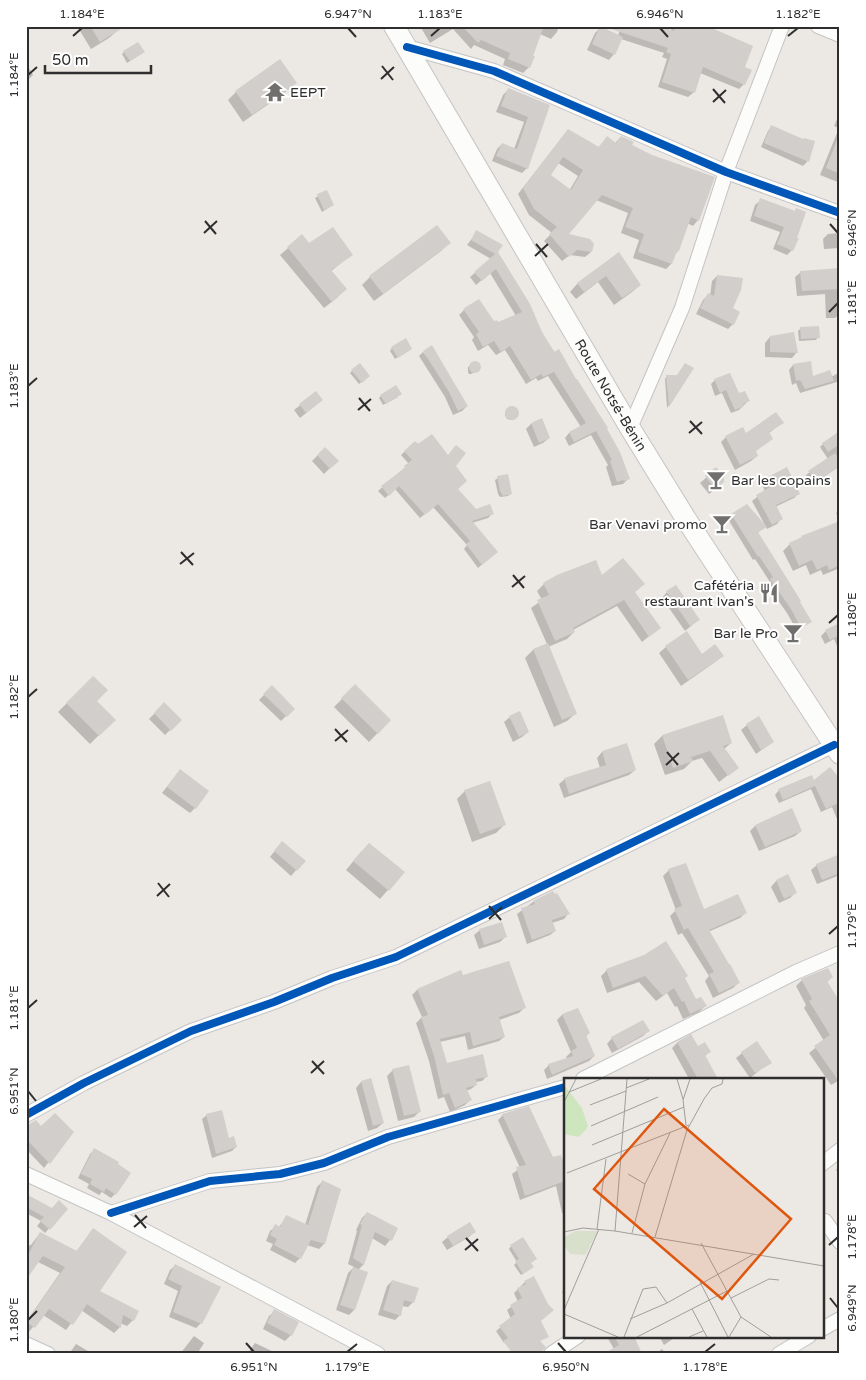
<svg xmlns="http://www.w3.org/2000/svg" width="866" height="1380" font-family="'Varela Round',sans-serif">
<rect width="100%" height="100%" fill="#ece8e4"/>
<!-- shadow -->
<g fill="#0003" fill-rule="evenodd">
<polygon points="77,26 115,26 118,30 109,38 91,49"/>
<polygon points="420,26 559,26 557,32 551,39 540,34 529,67 523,73 503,65 505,59 474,45 471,49 453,29 430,43"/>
<polygon points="621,26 671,31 672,26 703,26 743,67 744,84 739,89 700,73 694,92 688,97 658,87 667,59 662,57 664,53 621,39 614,54 609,60 587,50 595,33 600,28 618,36"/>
<polygon points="124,52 141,54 127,63 122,54"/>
<polygon points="26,63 33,75 26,82"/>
<polygon points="295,82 287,91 243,122 228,100 236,92"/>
<polygon points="508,90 548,106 527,168 522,173 492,161 497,149 502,144 514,149 524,122 496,112 503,95"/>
<polygon points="840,112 840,183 820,175 839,128 834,126"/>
<polygon points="771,127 803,140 813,142 807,162 803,166 761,147 768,131"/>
<path d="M 568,130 L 598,148 L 607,138 L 614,144 L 621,137 L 698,220 L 693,226 L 687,223 L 678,251 L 675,254 L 671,264 L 666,269 L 633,258 L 639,240 L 621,233 L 628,213 L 596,200 L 567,235 L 591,252 L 585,257 L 570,255 L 562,261 L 544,241 L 552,233 L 529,215 L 518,194 ZM 558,163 L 578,176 L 569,191 L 549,175 Z"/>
<polygon points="327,191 333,205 322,212 315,198"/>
<polygon points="761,200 794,212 796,210 792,250 787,255 773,249 780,232 750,221 755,205"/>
<polygon points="477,232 497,252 541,332 606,429 628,479 623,484 612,486 606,467 608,465 591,435 569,446 565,438 569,433 581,427 548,376 538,381 536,378 526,384 505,350 496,355 488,345 478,351 472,340 474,337 459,315 464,310 498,323 516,316 490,273 476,285 470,277 491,259 467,245"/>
<polygon points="840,233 840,248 824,249 823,239 828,234"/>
<polygon points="302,236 309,245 351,255 331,271 338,297 324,308 280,255"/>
<polygon points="449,243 441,251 374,301 362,285 370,277"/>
<polygon points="619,254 640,285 632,292 614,305 598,282 576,299 570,292 577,284"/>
<polygon points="840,269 840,314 835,318 826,318 825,294 797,296 795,277 801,272"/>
<polygon points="717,276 731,309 733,324 728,329 696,314 703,300 708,295 710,296 712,281"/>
<polygon points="801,328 818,337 816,340 799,341 798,331"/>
<polygon points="770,337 797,352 792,358 765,357 765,343"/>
<polygon points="392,348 408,351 395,359 390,351"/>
<polygon points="423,352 467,406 462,411 453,415 445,397 419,356"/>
<polygon points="477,362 480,365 479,370 471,374 469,374 468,372 468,367"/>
<polygon points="685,364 692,369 667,408 665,379 667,376 677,376"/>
<polygon points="793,365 812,377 831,377 840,372 840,381 800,393 796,383 792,385 789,370"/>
<polygon points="352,371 369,376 359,384 350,373"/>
<polygon points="715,380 738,395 748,401 739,410 731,413 722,393 715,396 711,384"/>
<polygon points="316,393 316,405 300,418 294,410"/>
<polygon points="381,396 398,397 383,405 379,398"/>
<circle cx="511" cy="414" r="6"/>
<polygon points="541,420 549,438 543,443 534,447 526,429 531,424"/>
<polygon points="782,423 769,433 755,452 757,456 751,461 735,470 721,442 726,437 746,435"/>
<polygon points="840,439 840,466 813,484 806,475 828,459 820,447 823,444"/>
<polygon points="415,442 454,466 456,489 475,510 492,514 488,518 472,523 493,555 478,568 464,549 467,545 433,507 420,518 395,489 385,498 378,491 409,464 401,455"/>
<polygon points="325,448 337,461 324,474 312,461"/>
<polygon points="716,469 718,487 709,494 700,483"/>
<polygon points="498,478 510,494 508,496 500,497 498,494 495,480"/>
<polygon points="766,479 798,494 794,498 775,507 781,519 777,524 767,529 766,527 757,533 810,622 797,631 787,613 767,585 770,582 755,559 753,560 728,519 732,515 765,525 752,501 765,491 761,483"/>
<polygon points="840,509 840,568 823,575 821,570 810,575 806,565 793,571 783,551 790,544 840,522 836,513"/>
<polygon points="544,584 634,592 659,628 642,642 617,606 573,630 574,632 567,639 548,647 576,713 567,721 554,727 525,658 533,650 547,644 531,608 542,600 537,591"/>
<polygon points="667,592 698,620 685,631 662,598"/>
<polygon points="840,624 840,653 834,639 825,644 821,636 826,631"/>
<polygon points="666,647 702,656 722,656 715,662 681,686 659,653"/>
<polygon points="93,677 95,701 114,720 90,744 58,712"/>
<polygon points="355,686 390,720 369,742 334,707"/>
<polygon points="272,687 293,709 281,721 259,700"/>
<polygon points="164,704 180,720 165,735 149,719"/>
<polygon points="510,717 528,732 522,737 513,742 504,722"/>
<polygon points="722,717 731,743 724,749 737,768 719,782 702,758 692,761 684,769 665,775 654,744 662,736"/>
<polygon points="747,725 773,742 756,754 741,730"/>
<polygon points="626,745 635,770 629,775 564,798 559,784 565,779 600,768 597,758 602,752"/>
<polygon points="180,770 195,808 190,813 162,793"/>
<polygon points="840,781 840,817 837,819 832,807 821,812 811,789 779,803 775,795 779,790 814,782"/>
<polygon points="465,791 504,825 496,833 472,842 457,799"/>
<polygon points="755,826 801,831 795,836 759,851 750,831"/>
<polygon points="277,848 304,861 291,876 270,857"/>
<polygon points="361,852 403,873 380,899 346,870"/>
<polygon points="840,855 840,875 817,884 811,870 817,865"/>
<polygon points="669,870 703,911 745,913 740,918 708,932 738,983 733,988 713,998 705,981 709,976 682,933 678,935 670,916 676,910 663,876"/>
<polygon points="788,876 795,893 790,898 779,903 771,887 776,881"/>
<polygon points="552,893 568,914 564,919 552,923 555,931 550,935 527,944 517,914 533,902"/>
<polygon points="480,930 505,937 500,942 479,949 474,935"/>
<polygon points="827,969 832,977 827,982 840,1080 831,1085 809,1053 824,1041 804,1008 806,1005 796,986 802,980"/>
<polygon points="607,970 684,978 696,1001 705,1006 699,1012 683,1019 677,1006 675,1007 667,993 656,1001 639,982 607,993 601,976"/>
<polygon points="460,972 462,976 524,1008 519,1013 499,1020 504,1037 499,1041 468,1050 465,1036 440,1042 446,1065 487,1076 482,1081 476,1082 476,1085 471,1089 466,1091 470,1100 465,1105 450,1112 444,1097 438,1099 429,1061 416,1023 422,1017 412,995 417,990"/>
<polygon points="578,1010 589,1033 585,1037 594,1056 589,1061 547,1079 544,1070 549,1065 567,1059 566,1057 571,1052 557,1020 562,1015"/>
<polygon points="648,1031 643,1036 612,1053 607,1044 612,1038"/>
<polygon points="691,1036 698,1048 709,1052 704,1057 717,1079 685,1079 688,1077 672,1048 677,1043"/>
<polygon points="742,1053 770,1062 750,1078 736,1058"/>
<polygon points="393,1070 419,1112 414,1117 398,1121 387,1076"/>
<polygon points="371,1080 383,1123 377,1128 368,1131 356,1088 361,1082"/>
<polygon points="207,1115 236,1147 232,1151 212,1158 202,1119"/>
<polygon points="503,1115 565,1181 563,1182 565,1182 565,1212 562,1213 556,1186 520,1200 512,1174 520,1168 498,1120"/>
<polygon points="26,1128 41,1128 72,1132 44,1168 26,1149"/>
<polygon points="94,1150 115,1194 111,1198 102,1192 99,1195 87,1188 89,1184 78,1178 90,1154"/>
<polygon points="840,1166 840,1177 836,1170"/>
<polygon points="322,1182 324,1244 319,1249 307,1245 300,1258 295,1263 270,1250 273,1244 266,1241 270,1231 276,1226 279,1227 287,1216 305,1225 317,1187"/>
<polygon points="26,1196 52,1209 66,1209 45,1233 37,1226 41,1221 26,1213"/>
<polygon points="367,1213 397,1229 390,1240 385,1246 372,1238 363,1265 358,1270 354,1310 349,1315 336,1310 348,1273 354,1267 348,1264 357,1231 356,1230 362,1218"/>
<polygon points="93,1229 98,1292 133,1320 127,1326 120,1323 120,1327 114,1333 81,1310 66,1330 43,1315 28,1333 26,1332 26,1322 60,1273 38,1262 26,1278 26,1248 30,1245 31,1245 40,1233 76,1252"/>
<polygon points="474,1232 469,1237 447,1250 442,1242 448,1237"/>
<polygon points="511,1246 530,1263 530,1269 521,1275 514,1265 517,1262 509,1249"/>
<polygon points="175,1266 201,1323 196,1328 169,1317 178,1291 164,1284 170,1270"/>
<polygon points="534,1278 539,1321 537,1330 504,1343 496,1331 511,1319 507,1310 518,1302 514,1293 525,1282"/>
<polygon points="392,1281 413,1302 408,1307 402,1306 400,1315 395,1320 378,1315 387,1286"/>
<polygon points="565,1289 565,1299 562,1292"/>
<polygon points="275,1311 297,1323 291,1335 285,1341 263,1329 269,1316"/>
<polygon points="194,1336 204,1343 197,1354 180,1354"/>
<polygon points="608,1336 633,1336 614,1349 607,1337"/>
<polygon points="659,1336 677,1336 664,1345"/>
<polygon points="255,1343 278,1354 247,1354"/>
<polygon points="76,1344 93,1354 69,1354"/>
<polygon points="662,1349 666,1354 655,1354"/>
</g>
<!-- building -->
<g fill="#d1cecb" fill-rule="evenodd">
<polygon points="90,26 126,26 100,42"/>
<polygon points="462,26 544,26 533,56 535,56 530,68 508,59 510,53 481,40 478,43"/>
<polygon points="600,26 623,37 615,55 592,44"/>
<polygon points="609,26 660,26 674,31 675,26 707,26 753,46 745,67 752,70 745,85 703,67 695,93 662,82 671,54 666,52 668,48 608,28"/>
<polygon points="138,42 145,52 130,61 123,51"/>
<polygon points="280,59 297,83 252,115 235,91"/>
<polygon points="508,88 550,105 528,169 496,156 502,143 517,149 528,117 501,106"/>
<polygon points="771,125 803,139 804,138 815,141 809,162 764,143"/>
<path d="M 568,129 L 599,147 L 607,136 L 616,143 L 621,136 L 634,142 L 632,145 L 652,155 L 715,177 L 699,221 L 691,217 L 679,251 L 677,251 L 672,264 L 638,252 L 644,234 L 625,227 L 633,208 L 602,195 L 569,234 L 590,239 L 594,244 L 592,252 L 577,250 L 569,257 L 549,234 L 557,227 L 534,209 L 523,188 ZM 563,157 L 583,170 L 571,190 L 551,175 Z"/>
<polygon points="839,135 840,135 840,174 826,168"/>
<polygon points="327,190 334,205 324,210 317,194"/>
<polygon points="760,198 795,211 796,208 806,212 797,238 799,238 793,251 777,244 784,227 754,216"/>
<polygon points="437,225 451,243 383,294 369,276"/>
<polygon points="333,227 353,255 331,270 347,289 332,302 287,247 302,234 309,243"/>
<polygon points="476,230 503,245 498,252 530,304 542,332 554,352 559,349 576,379 577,379 608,428 607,429 620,452 630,479 624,481 623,480 617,482 610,461 612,460 596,431 574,442 569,432 586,423 554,372 543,377 541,374 531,380 510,346 501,352 494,341 483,347 476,334 479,332 463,309 479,299 494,321 497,320 498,322 522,312 496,269 482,281 474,272 495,254 471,240"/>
<polygon points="619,252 641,285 622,298 606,276 584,292 577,283"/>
<polygon points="840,268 840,289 802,291 800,271"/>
<polygon points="717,275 743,278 741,290 733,308 740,312 734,325 700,308 708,293 714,296"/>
<polygon points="819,326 820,338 801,339 800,327"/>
<polygon points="794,332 798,353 770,352 770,336"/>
<polygon points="406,338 412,349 398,358 391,347"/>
<polygon points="432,345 450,376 468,406 458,411 449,392 423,351"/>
<polygon points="811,361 813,376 830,370 834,381 805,389 800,380 796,381 793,364"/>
<circle cx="475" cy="367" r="6"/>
<polygon points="360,363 370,376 362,383 351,370"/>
<polygon points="685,363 694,368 669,407 666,375 677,375"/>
<polygon points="730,373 739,393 745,391 750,401 743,404 744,406 735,410 726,390 720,393 714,379"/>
<polygon points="396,385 402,394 386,404 380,395"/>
<polygon points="316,391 323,400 306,413 299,404"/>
<circle cx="512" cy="413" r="7"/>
<polygon points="776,412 784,423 769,432 773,439 756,451 758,456 740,465 725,436 743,427 746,433"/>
<polygon points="542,418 550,438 539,443 531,423"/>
<polygon points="840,431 840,444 828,452 822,443"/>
<polygon points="432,434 448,455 456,445 466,453 456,466 467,481 458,489 476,509 490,504 494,514 472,521 498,552 482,565 466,544 470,541 438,504 425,515 399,486 389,496 381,486 405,468 404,466 412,460 404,451 415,441 418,444"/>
<polygon points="325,447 339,461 330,469 317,455"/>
<polygon points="835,453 840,460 840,466 817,482 808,471"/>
<polygon points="716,467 724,477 724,482 715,489 705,476"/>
<polygon points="787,467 800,494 776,505 783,519 772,525 756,495 770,487 766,478"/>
<polygon points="508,474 512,494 503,496 500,491 497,476"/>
<polygon points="747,504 767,527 758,532 801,601 800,602 812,622 801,628 791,609 770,579 773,577 759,556 758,557 731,514"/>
<polygon points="840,521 840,565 829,570 827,565 817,570 812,560 799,566 789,543 802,537 801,536"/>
<polygon points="623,558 645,584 635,592 661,628 649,637 624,600 573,628 575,632 555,641 537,600 549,595 543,583 557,575 596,560 602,575"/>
<polygon points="676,585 700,620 690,626 666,591"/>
<polygon points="840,623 840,635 830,640 825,630"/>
<polygon points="687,631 702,654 715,644 724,656 688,680 665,646"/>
<polygon points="548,643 577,714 562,720 533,649"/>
<polygon points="93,676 108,690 97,701 116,720 99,736 66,703"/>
<polygon points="355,684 391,720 378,734 341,698"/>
<polygon points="272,685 295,709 287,717 263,694"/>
<polygon points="164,702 182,720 171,731 154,713"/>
<polygon points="520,711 529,732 519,737 509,716"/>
<polygon points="723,715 732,743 723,746 739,768 728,776 710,751 691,757 693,761 673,768 662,735"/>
<polygon points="759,716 774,742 761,750 746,724"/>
<polygon points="627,743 636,770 569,794 564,778 606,765 602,751"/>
<polygon points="830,767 840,779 840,802 826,809 815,786 783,800 778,789 812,775 814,780"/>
<polygon points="180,769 209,791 196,809 167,787"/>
<polygon points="490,781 506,825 480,834 464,790"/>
<polygon points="792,808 802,831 765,847 755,825"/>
<polygon points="282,841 306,861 297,871 274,851"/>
<polygon points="369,843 405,872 389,891 353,861"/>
<polygon points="840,854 840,873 822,880 816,864"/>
<polygon points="686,863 704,909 738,894 747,913 709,930 729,964 730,964 740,983 719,993 709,974 714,972 688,928 684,930 674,909 682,906 668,869"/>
<polygon points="788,874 797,893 784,899 776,880"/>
<polygon points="553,891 555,894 557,893 570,914 552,920 556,931 532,940 521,908 535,904 533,901"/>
<polygon points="502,922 507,937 484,945 479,929"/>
<polygon points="666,941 688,976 685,978 696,999 701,997 707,1006 690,1014 684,1001 682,1002 674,988 663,996 645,976 613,988 606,969 644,955"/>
<polygon points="509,961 526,1008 499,1017 505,1037 473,1046 470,1032 440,1039 447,1063 483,1054 488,1077 476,1079 477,1085 466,1088 472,1100 455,1108 449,1093 443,1095 434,1056 421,1017 428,1015 417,989 461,970 463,975"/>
<polygon points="828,968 833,977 827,981 840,1002 840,1083 814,1046 830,1035 809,1001 812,999 801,979"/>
<polygon points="578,1008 590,1033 586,1035 595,1056 552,1075 548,1064 573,1056 571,1051 577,1048 562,1014"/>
<polygon points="643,1020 650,1031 618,1049 611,1037"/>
<polygon points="691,1034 698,1046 705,1042 711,1052 705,1055 718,1079 698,1079 677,1042"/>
<polygon points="757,1041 772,1063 755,1073 741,1052"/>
<polygon points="409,1065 421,1112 404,1116 392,1069"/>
<polygon points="371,1078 384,1123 373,1126 361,1081"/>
<polygon points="529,1106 553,1157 561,1155 565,1169 565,1181 525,1196 516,1167 526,1165 502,1114"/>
<polygon points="222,1110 229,1138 234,1136 237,1147 216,1154 206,1114"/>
<polygon points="55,1113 74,1132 50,1164 26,1139 26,1126 36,1120 41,1126"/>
<polygon points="94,1148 119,1162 118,1164 131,1173 116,1195 106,1188 104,1192 90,1184 92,1179 81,1174"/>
<polygon points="322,1180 341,1189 325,1244 311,1240 301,1259 274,1245 277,1239 270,1235 275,1224 280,1227 286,1215 308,1225"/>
<polygon points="26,1194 52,1208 59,1200 68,1209 50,1230 40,1221 44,1217 26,1207"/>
<polygon points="367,1212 398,1228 392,1241 375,1232 364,1265 353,1258 362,1225 360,1224"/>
<polygon points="470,1222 476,1232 453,1246 447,1236"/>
<polygon points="93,1228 127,1252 100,1291 139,1311 134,1321 123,1315 121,1328 87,1304 73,1325 49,1309 35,1328 26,1322 65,1267 43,1256 26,1280 26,1259 40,1232 77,1251"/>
<polygon points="523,1237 537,1259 531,1263 534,1267 523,1274 515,1261 519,1259 510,1245"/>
<polygon points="175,1264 221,1287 202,1324 173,1312 182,1286 168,1279"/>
<polygon points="353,1267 368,1272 355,1310 340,1305"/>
<polygon points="534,1276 548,1304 554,1310 541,1321 549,1337 540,1341 546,1347 540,1354 513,1354 503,1341 508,1338 499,1326 515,1314 510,1305 522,1298 517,1288 526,1284 524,1281"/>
<polygon points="392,1280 419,1288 414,1303 404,1300 401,1316 383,1310"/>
<polygon points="274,1309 299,1322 292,1336 267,1323"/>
<polygon points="614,1336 634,1336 642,1354 603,1354 619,1345"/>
</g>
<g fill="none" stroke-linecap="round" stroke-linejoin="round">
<defs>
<g id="street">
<polyline points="818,26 840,35"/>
<polyline points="407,47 494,71 726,172 840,213"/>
<polyline points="630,428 682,308 726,172 782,26"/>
<polyline points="583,1079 796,972 840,953"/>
<polyline points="26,1115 84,1083 191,1031 274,1002 332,978 396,957 834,745"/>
<polyline points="822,1164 840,1150"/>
<polyline points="26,1174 111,1213 378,1354"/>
<polyline points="111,1213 210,1181 280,1174 324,1163 388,1137 565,1087"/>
<polyline points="825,1221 840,1242"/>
<polyline points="822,1329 840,1319"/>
<polyline points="26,1344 48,1354"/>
<polyline points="551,1354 578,1336"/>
<polyline points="779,1354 809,1336"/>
</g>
<g id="secondary">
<path id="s1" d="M 394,26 L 630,428 L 686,519 L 840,754"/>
</g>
</defs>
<!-- street casing -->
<use href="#street" stroke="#c5c4c5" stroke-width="16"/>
<!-- secondary casing -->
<use href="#secondary" stroke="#c5c4c5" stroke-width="22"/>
<!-- street -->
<use href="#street" stroke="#fcfcfb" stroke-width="14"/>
<!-- secondary -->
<use href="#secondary" stroke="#fcfcfb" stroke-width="20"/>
<defs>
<g id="cycleway">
<polyline points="407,47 494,71 726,172 840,213"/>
<polyline points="26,1115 84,1083 191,1031 274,1002 332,978 396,957 834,745"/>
<polyline points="111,1213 210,1181 280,1174 324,1163 388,1137 565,1087"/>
</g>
</defs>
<!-- cycleway casing -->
<use href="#cycleway" stroke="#fff" stroke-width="11"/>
<!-- cycleway -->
<use href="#cycleway" stroke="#0057b8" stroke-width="8"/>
</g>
<!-- ticks -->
<path fill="none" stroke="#2e2e2e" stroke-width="2" d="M 348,28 L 356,37M 660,28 L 668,37M 73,36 L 82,28M 431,36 L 440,28M 788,36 L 798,28M 382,66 L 393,80M 28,75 L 37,67M 381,79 L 394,67M 713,89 L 725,103M 713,102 L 726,90M 205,221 L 216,234M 830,224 L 838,233M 204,233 L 217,221M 536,244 L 547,257M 535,256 L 548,244M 829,312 L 838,303M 28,386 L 37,378M 359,398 L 370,411M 358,410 L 371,399M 690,421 L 702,434M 689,433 L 702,422M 181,552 L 193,565M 180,564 L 194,553M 513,575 L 524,588M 512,587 L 525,576M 829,623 L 838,615M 28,697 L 37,689M 335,729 L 347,742M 335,741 L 348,730M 667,752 L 678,765M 666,765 L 679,753M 158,883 L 169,897M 157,896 L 170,884M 489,906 L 501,920M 489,919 L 502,907M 829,934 L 838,926M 28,1008 L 37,1000M 312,1061 L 324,1074M 311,1073 L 324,1061M 28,1091 L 36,1101M 135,1215 L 146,1228M 134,1227 L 147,1216M 466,1238 L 478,1251M 829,1245 L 838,1237M 465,1250 L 478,1239M 830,1298 L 838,1308M 28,1320 L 37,1311M 246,1343 L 254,1352M 558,1343 L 566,1352M 347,1352 L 357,1344M 705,1352 L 715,1344"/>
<!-- icons -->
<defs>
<symbol id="temple-bare" viewBox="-9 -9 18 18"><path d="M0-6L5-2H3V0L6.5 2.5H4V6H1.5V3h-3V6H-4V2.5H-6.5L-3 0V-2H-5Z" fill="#706f6e" stroke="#fff" stroke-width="2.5" paint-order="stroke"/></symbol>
<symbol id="bar-bare" viewBox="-9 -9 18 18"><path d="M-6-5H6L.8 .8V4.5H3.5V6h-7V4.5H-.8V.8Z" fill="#706f6e" stroke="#fff" stroke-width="2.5" paint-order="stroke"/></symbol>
<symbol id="restaurant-bare" viewBox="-9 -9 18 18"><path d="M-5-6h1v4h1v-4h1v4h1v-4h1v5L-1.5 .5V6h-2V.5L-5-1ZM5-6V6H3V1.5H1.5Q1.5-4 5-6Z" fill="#706f6e" stroke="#fff" stroke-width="2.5" paint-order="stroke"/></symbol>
</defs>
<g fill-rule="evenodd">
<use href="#temple-bare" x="261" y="78" width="28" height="28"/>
<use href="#bar-bare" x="702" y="466" width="28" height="28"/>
<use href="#bar-bare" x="708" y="510" width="28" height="28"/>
<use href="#restaurant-bare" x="755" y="579" width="28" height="28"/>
<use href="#bar-bare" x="779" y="619" width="28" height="28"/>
</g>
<g text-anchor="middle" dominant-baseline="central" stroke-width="4" stroke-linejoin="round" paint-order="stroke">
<!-- poi labels -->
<g font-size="14" fill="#2e2e2e" stroke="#fff" text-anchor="end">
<text x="290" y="92" text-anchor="start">EEPT</text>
<text x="731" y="480" text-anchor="start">Bar les copains</text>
<text x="707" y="524">Bar Venavi promo</text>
<text x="754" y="585">Cafétéria<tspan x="754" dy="16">restaurant Ivan's</tspan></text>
<text x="778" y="633">Bar le Pro</text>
</g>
<!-- street labels -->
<g font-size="14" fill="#2e2e2e" stroke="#fff">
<text stroke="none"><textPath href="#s1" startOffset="428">Route Notsé-Bénin</textPath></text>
</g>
</g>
<!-- overview -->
<g transform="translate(564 1078)">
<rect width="260" height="260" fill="#ece8e4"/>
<path d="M 0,7 L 18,30 L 24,49 L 15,59 L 0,56 Z" fill="#cee6be"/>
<path d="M 12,153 L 34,153 L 21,177 L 6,176 L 0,167 L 0,159 Z" fill="#d8e0cc"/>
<path fill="none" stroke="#a09e9b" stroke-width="1" d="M 113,1 L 119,21M 62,10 L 85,1M 5,14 L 37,1M 0,24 L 12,1M 26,27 L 62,13M 122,47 L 119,22 L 126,1M 27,48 L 94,19M 28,67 L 120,29M 3,95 L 125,47M 64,96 L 81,106M 33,151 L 42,81M 51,153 L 63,1M 0,154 L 19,150 L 51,153 L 260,188M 68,155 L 81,106 L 106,55M 91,159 L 123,52 L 140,21 L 148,10 L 158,6 L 159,1M 137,165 L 177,239 L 207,259M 136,204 L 164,259M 167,220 L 205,201 L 215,202M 128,231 L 143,259M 0,232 L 35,151M 0,236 L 54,259M 66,241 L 103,225 L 190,176M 60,259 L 79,211 L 92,209 L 103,225M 73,259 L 163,213M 125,259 L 139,253M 165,259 L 177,239"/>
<path fill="#df570e" fill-opacity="0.15" stroke="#df570e" stroke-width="2.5" d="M 100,31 L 227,141 L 158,221 L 30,111 Z"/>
<rect width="260" height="260" fill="none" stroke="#2e2e2e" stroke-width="2.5"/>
</g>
<!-- border -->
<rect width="866" height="1380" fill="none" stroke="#ffffff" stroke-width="55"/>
<!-- scale -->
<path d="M45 65v8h106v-8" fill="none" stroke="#2e2e2e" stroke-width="2.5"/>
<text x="52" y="65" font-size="15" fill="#2e2e2e" stroke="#ffffff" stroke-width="4" paint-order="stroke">50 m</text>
<rect x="28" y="28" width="810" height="1324" fill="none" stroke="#2e2e2e" stroke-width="2"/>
<g font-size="12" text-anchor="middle" fill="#2e2e2e">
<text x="82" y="18">1.184°E</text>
<text x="348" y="18">6.947°N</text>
<text x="440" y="18">1.183°E</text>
<text x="660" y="18">6.946°N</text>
<text x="798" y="18">1.182°E</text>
<text transform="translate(14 75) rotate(-90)" y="4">1.184°E</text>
<text transform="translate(852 233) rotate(-90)" y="4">6.946°N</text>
<text transform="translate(852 303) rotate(-90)" y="4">1.181°E</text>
<text transform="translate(14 386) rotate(-90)" y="4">1.183°E</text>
<text transform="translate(852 615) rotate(-90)" y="4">1.180°E</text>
<text transform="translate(14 697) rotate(-90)" y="4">1.182°E</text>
<text transform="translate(852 926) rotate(-90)" y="4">1.179°E</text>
<text transform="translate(14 1008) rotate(-90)" y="4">1.181°E</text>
<text transform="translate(14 1091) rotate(-90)" y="4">6.951°N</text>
<text transform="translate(852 1237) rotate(-90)" y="4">1.178°E</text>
<text transform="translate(852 1308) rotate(-90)" y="4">6.949°N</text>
<text transform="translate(14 1320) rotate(-90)" y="4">1.180°E</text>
<text x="254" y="1371">6.951°N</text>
<text x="347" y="1371">1.179°E</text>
<text x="566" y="1371">6.950°N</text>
<text x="705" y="1371">1.178°E</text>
</g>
</svg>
